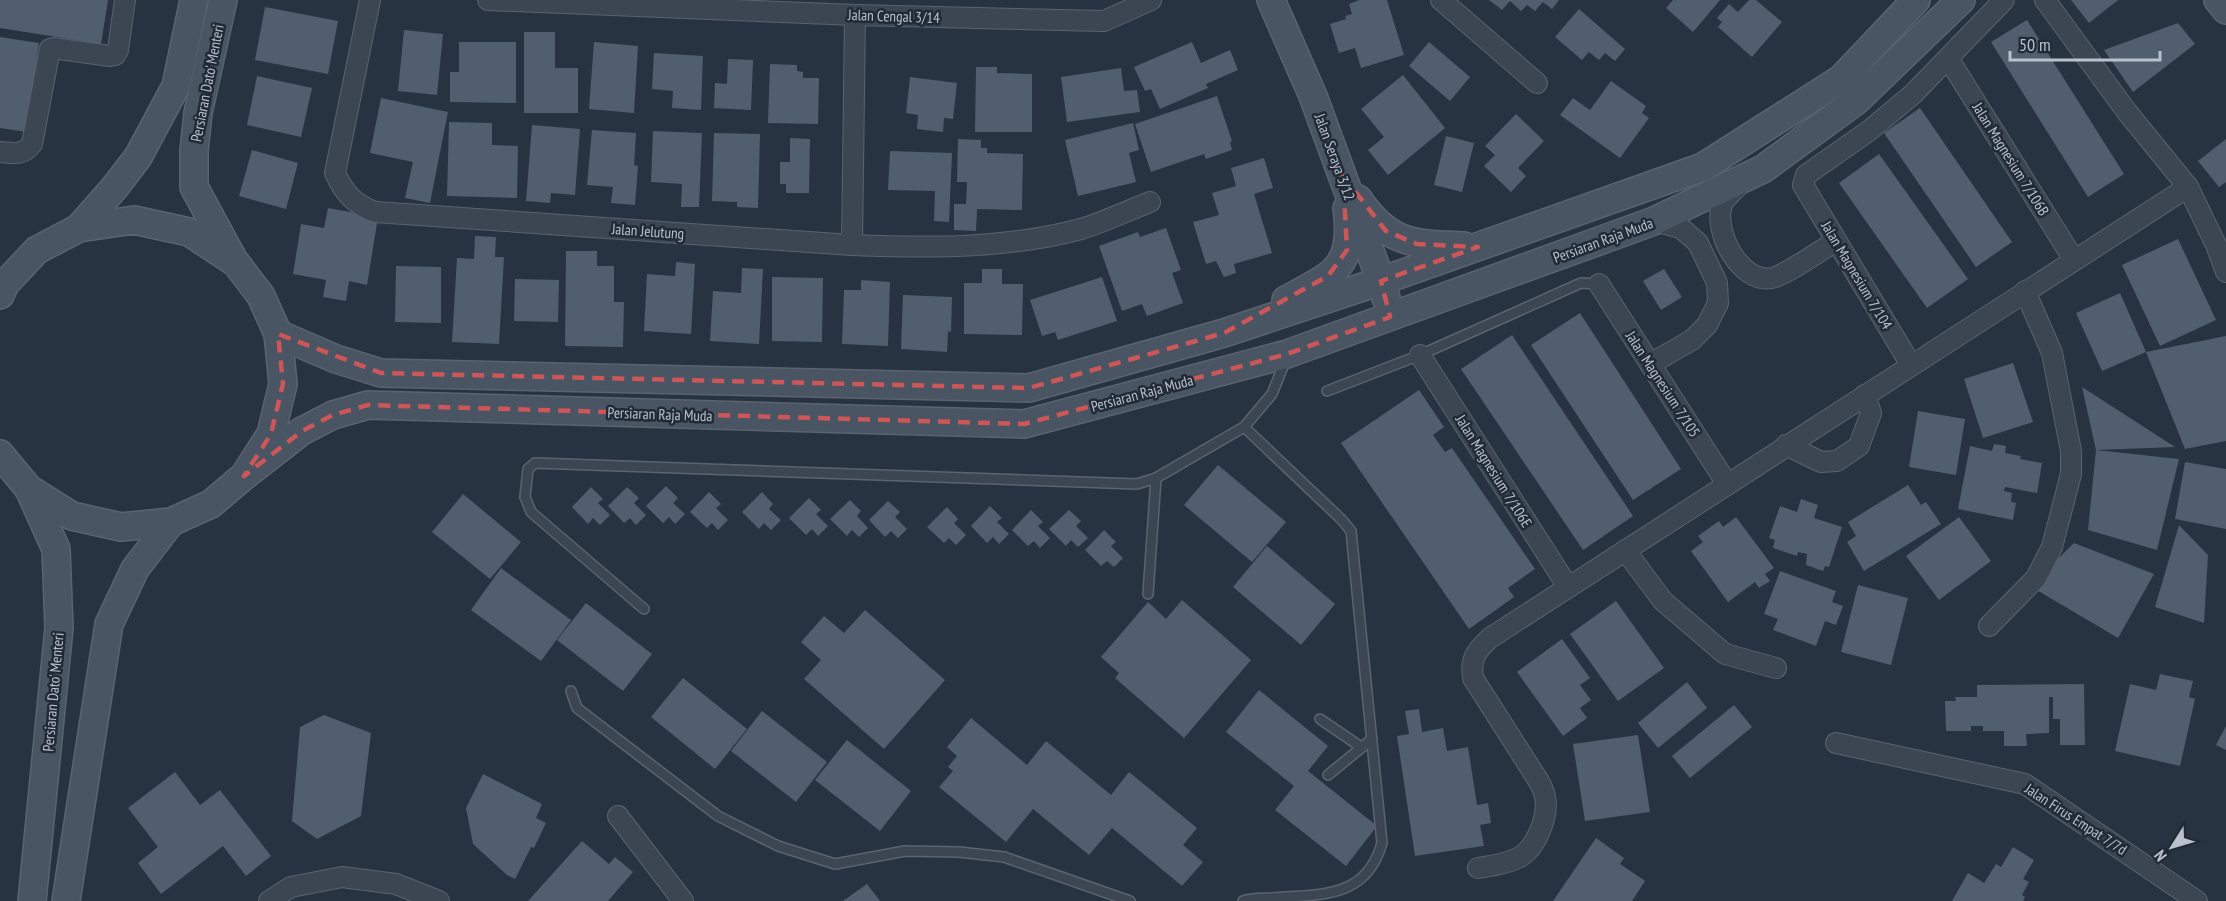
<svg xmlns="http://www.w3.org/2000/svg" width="2226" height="901" font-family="'PT Sans Narrow',sans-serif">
<rect width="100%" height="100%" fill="#283342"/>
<!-- building -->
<g fill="#515e6d">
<polygon points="0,0 108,0 101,44 0,28"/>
<polygon points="1359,0 1387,0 1404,55 1361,68 1355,48 1339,53 1330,24 1346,19 1345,16 1352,14 1349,4"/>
<polygon points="1489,0 1559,0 1552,9 1543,2 1535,11 1527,5 1521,11 1510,1 1502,10"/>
<polygon points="1673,0 1720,0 1693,32 1666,8"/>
<polygon points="1749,0 1756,0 1782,22 1752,57 1718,27 1722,22 1717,18 1729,4 1738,12"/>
<polygon points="2071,0 2118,0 2089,23"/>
<polygon points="265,7 338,21 328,74 255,60"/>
<polygon points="1579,9 1625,49 1615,61 1605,53 1599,60 1589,52 1582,60 1555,37"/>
<polygon points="2027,20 2124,174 2088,197 1991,42"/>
<polygon points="2178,23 2195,44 2133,92 2104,50"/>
<polygon points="404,30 443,34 437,95 398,91"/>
<polygon points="524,32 555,32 555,68 578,68 578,113 524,113"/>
<polygon points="0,37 39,43 27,132 0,128"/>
<polygon points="459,42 516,42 516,103 450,102 450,72 459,72"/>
<polygon points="594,42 638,46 634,113 589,109"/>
<polygon points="1192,42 1201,63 1230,50 1238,70 1206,84 1208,88 1160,109 1151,89 1145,91 1134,67"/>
<polygon points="1429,42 1470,77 1450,101 1409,66"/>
<polygon points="654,53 703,56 701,110 672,108 673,91 652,89"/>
<polygon points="728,59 753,60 751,110 714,108 715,83 727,84"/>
<polygon points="770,64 797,65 797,71 803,72 803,78 819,78 818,124 768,123"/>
<polygon points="976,67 997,67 997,73 1032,74 1032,132 975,132"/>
<polygon points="1121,68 1124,91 1137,90 1140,112 1067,122 1061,77"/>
<polygon points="1403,75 1445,128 1388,175 1368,150 1384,137 1361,109"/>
<polygon points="257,76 312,88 301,137 247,125"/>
<polygon points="910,77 957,83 953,119 944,118 943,132 917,129 918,115 906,113"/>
<polygon points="1611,81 1646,106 1642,113 1649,118 1620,158 1560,115 1573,98 1590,110"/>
<polygon points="1217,96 1232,141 1230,142 1232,150 1206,159 1204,154 1151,172 1135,124"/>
<polygon points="381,98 448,112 430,203 405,198 413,162 370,153"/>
<polygon points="1920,108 2012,242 1976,267 1884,133"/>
<polygon points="1516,114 1544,141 1518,168 1526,176 1511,192 1484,166 1495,155 1485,146"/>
<polygon points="449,122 492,123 492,145 518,146 517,198 447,196"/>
<polygon points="1133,123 1139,150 1129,153 1136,182 1078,196 1065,140"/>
<polygon points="532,125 580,129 575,195 551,193 550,203 526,201"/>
<polygon points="592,130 636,133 634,165 638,166 635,205 611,203 613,187 587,185"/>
<polygon points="653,131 702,133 699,207 681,207 682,184 651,182"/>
<polygon points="714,133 760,134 758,208 737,207 737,202 712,201"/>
<polygon points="1446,136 1474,143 1462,192 1434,185"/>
<polygon points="790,138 810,139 809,193 786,193 786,184 780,184 780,162 790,162"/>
<polygon points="958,139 981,140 981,148 987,148 987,153 1023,154 1022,210 977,209 976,231 954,230 954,204 966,204 967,182 957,182"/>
<polygon points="2226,139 2226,182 2219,187 2198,161"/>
<polygon points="252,150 298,163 286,209 239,196"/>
<polygon points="890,151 952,153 949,222 934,221 935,191 888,190"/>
<polygon points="1879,154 1968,279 1927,308 1839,183"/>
<polygon points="1264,158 1273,188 1254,194 1272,253 1234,264 1236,273 1224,277 1216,261 1206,264 1193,222 1219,215 1212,193 1236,186 1231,168"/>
<polygon points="328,208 378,217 367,285 349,281 346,301 323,297 326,280 293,274 301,224 324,228"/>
<polygon points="1166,228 1181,270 1172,273 1183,303 1147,316 1142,304 1122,311 1099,246 1138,232 1140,237"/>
<polygon points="475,236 496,237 495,257 504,257 499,344 452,342 457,258 474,259"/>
<polygon points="2178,239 2216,320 2160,346 2122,265"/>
<polygon points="566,251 597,251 597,266 614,266 614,302 624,302 623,347 565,346"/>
<polygon points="676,262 695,264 691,334 644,331 647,274 675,276"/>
<polygon points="396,266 441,267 441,323 395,322"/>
<polygon points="742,268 763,269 759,344 710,341 713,291 741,293"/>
<polygon points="982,269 1002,269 1002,284 1023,284 1022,335 964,334 964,283 982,283"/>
<polygon points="1664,269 1682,297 1661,310 1643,281"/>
<polygon points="772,277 823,278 822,342 772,341"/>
<polygon points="1102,277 1117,321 1058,340 1055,332 1042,336 1030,300"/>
<polygon points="515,279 559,280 558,322 514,321"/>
<polygon points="861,280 890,282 888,346 842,344 844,290 861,290"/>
<polygon points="2120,293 2146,352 2102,371 2076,313"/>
<polygon points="903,295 952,297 951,332 948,331 947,352 901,349"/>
<polygon points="1580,313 1681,469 1633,500 1531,345"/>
<polygon points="1512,335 1633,516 1583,550 1461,369"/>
<polygon points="2226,336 2226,441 2185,449 2146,352"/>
<polygon points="2013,363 2033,422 1983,438 1964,379"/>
<polygon points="2082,387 2175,447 2096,450"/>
<polygon points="1419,390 1444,427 1433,435 1445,452 1452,448 1535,569 1508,588 1514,597 1469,629 1341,443"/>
<polygon points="1918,411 1965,419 1956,475 1909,467"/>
<polygon points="1994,444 2006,446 2005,453 2021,456 2020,459 2042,463 2037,493 2005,487 2004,491 2012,493 2011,502 2016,503 2013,520 1958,509 1970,446 1992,451"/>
<polygon points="2096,450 2179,459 2157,550 2088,530"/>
<polygon points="2185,462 2226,469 2226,529 2175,519"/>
<polygon points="1218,465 1286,522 1252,562 1184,505"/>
<polygon points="1908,485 1921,505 1926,502 1941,524 1864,571 1847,542 1856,536 1848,522"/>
<polygon points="666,486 678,498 673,503 685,514 675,524 669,517 663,523 646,506"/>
<polygon points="591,487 603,499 598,503 610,515 600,525 593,518 588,524 572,507"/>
<polygon points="627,487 639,498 634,503 646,515 636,525 630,518 624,523 608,506"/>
<polygon points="709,492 721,504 716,508 728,520 718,530 712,523 707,528 690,512"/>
<polygon points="762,492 773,504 769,509 781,520 771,530 764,523 759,529 742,512"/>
<polygon points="463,494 521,542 490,579 432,532"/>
<polygon points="809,498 821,510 816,514 828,526 818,536 812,529 806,535 789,518"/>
<polygon points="1801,499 1818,505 1814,518 1842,527 1829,567 1825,566 1823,571 1806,565 1807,554 1798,552 1797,556 1773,548 1775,540 1769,538 1780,506 1797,512"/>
<polygon points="850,500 861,511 857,516 868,528 859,537 852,530 847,536 830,519"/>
<polygon points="888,501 900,512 895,517 907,529 898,538 891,531 885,537 869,520"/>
<polygon points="990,506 1002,518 997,522 1009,534 999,544 993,537 987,543 971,526"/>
<polygon points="947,507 958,519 954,523 966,535 956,545 949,538 944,543 927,527"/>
<polygon points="1031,510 1043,522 1038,526 1050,538 1040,548 1034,541 1028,546 1012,530"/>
<polygon points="1069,510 1081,521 1076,526 1088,538 1078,547 1071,540 1066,546 1049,529"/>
<polygon points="1736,517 1774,568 1765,574 1770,581 1759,588 1755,582 1728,602 1691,551 1703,542 1698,536 1719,521 1723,527"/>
<polygon points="1959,517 1991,561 1939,600 1906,556"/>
<polygon points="2179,525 2208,555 2204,623 2155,607"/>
<polygon points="1104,530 1116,542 1111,546 1123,558 1114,567 1107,561 1101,566 1085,550"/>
<polygon points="2074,543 2154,574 2118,638 2030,586"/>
<polygon points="1267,546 1335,604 1301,645 1233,587"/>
<polygon points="501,568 571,620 541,661 471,610"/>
<polygon points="1780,571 1836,591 1832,602 1843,606 1836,625 1825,621 1816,646 1773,630 1778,619 1764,614"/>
<polygon points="1858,585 1908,598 1891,665 1841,652"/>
<polygon points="1182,600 1251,660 1184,738 1115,678 1119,673 1101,657 1148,602 1166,619"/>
<polygon points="1616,601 1664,668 1618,701 1570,634"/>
<polygon points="586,603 652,654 623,691 557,640"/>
<polygon points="865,610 945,680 884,749 804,679 821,660 801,642 824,616 844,633"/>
<polygon points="1562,639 1590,678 1580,685 1591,700 1580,708 1587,718 1563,736 1517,672"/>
<polygon points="2160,674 2193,681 2189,697 2195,699 2180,766 2115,751 2130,684 2156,690"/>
<polygon points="683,678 747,729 715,769 651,717"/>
<polygon points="1687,682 1707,708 1658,748 1638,723"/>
<polygon points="2084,684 2085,745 2060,745 2060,719 2053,719 2053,697 2049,697 2049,733 2026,734 2027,746 2004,746 2004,731 1983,731 1983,726 1971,726 1971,731 1946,731 1945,701 1956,701 1955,697 1977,697 1977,685"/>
<polygon points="1259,690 1328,746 1308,771 1377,826 1346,866 1275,810 1294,786 1226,732"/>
<polygon points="1734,705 1752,727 1690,778 1672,756"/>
<polygon points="1419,709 1422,732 1443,728 1447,751 1468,747 1477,805 1488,803 1491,823 1480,825 1484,846 1415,856 1397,736 1409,734 1405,711"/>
<polygon points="762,711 827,762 796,802 731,751"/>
<polygon points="324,715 371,733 361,816 317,839 292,821 300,727"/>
<polygon points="971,718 1027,765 1046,741 1111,795 1129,772 1197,828 1183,845 1203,862 1182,886 1112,828 1089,855 1033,809 1006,842 939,787 953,771 948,767 957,756 947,747"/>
<polygon points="2226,726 2226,750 2216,745"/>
<polygon points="1638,735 1650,812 1585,821 1573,744"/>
<polygon points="847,740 911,791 880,831 815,780"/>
<polygon points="175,772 200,805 220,790 271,856 246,876 223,846 161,894 138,863 158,847 128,808"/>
<polygon points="483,774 542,804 536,818 546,823 534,848 531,847 515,879 507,875 473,844 466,808"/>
<polygon points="1596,838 1624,858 1620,864 1645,881 1632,901 1553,901"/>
<polygon points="582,841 609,864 615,857 633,872 608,901 528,901"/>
<polygon points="2013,847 2034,860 2023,879 2029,882 2022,895 2025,897 2023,901 1952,901 1968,873 1984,883 1996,864 2001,867"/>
<polygon points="867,884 880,901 843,901"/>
</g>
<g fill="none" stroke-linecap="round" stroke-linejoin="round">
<defs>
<g id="lane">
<polyline points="1327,391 1420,355 1581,283 1599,284"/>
<polyline points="1148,594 1156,478"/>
<polyline points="644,609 531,512 525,497 528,469 535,463 1137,484 1156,478 1244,427"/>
<polyline points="571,691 577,708 718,816 778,846 835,864 905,851 959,852 1004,857 1130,901"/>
<polyline points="1320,719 1361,747"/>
<polyline points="1328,775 1372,739"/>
<path d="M 1243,901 C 1252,898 1261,898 1271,898 C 1319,894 1366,900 1382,843 L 1351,531 L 1341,519 L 1244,427 L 1272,394 L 1286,359"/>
</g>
<g id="street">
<path d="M 370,0 L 335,173 C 344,193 354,204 375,212 L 852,245 C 928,248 1006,249 1081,229 C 1104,222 1127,211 1150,202"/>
<polyline points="488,0 855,15 1104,21 1151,0"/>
<polyline points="1441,0 1537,83"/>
<polyline points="2045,0 2127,112 2188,187 2216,245 2226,272"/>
<polyline points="1948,58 2074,260"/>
<path d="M 0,152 C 14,153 23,156 32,144 L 50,49 L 53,48 L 110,56 L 115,55 L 118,50 L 125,0"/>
<path d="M 1740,184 C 1735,190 1725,197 1722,205 C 1713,231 1740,284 1772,278 C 1784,276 1823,249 1836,241"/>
<polyline points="852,245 855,15"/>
<polyline points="1599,284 1727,484"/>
<polyline points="1420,355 1568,587"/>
<polyline points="1650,364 1692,340 1707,325 1718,303 1717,283 1698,243 1681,228 1654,221"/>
<polyline points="1911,365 1803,185 1806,175 1870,130 1913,94 2004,0"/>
<polyline points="1786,445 1821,462 1837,461 1859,446 1871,413 1865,395"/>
<polyline points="1625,550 1663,601 1725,654 1776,668"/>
<polyline points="1989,626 2036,578 2052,547 2071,474 2071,451 2052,353 2025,291"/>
<polyline points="1836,743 2025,784 2197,901"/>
<polyline points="618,816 683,901"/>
<path d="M 1478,868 C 1491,866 1506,864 1518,858 C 1536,849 1549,816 1545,797 C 1544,791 1541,785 1538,780 L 1473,678 C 1470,659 1476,651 1490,638 L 2188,187"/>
<polyline points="269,901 291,887 342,877 396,884 439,901"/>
</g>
<g id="secondary">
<polyline points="223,0 198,113 194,151 194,187 233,259"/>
<polyline points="1271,0 1313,96 1381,281 1386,298"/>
<polyline points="2218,0 2226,10"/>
<path d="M 1358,199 C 1389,245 1414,244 1464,246"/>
<polyline points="79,228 115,187 138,157 176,86 194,0"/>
<polyline points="0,295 5,284 37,250 79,228 134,220 189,232 236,263 261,296 278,334 283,384 271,434 244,476 211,504 171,522 121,527 72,516 29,489 0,454"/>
<path d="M 1286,300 C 1334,274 1355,268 1347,208"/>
<polyline points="278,334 336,359 381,373 1029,388 1224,333 1381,281 1703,167 1841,79 1916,0"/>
<polyline points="244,476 302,431 333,415 368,405 1024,424 1287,354 1654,221 1763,169 1856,101 1961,0"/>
<polyline points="29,489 56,549 59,628 32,901"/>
<polyline points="66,901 109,624 135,569 171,522"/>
</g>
</defs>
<!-- lane casing -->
<use href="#lane" stroke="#5a636f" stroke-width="12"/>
<!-- street casing -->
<use href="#street" stroke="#5a636f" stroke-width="22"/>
<!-- secondary casing -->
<use href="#secondary" stroke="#5a636f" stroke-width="30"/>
<!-- lane -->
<use href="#lane" stroke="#3c4552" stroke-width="9"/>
<!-- street -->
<use href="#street" stroke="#3c4552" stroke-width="20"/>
<!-- secondary -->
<use href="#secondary" stroke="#4a5564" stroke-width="27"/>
</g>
<!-- marked area -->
<path fill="none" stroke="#cd5659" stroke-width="4.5" stroke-dasharray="12 8" stroke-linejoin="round" d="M 1343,176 L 1386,231 L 1417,244 L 1478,247 L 1381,281 L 1390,317 L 1287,354 L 1024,424 L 368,405 L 333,415 L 302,431 L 244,476 L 271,434 L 283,384 L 278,334 L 381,373 L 1029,388 L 1224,333 L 1328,276 L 1347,250 Z"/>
<g text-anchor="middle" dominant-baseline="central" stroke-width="5" stroke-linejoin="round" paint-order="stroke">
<!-- street labels -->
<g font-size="15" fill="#b9c1cc" stroke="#212a37">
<text transform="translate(894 16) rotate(2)">Jalan Cengal 3/14</text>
<text transform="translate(207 83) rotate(-79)">Persiaran Dato' Menteri</text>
<text transform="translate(1335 157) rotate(70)">Jalan Seraya 3/12</text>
<text transform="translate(2011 159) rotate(58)">Jalan Magnesium 7/106B</text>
<text transform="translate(648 231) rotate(4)">Jalan Jelutung</text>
<text transform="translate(1603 240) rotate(-20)">Persiaran Raja Muda</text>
<text transform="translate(1857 275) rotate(59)">Jalan Magnesium 7/104</text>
<text transform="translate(1663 384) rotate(57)">Jalan Magnesium 7/105</text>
<text transform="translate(1142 393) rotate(-15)">Persiaran Raja Muda</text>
<text transform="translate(660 414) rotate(2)">Persiaran Raja Muda</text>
<text transform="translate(1494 471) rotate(58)">Jalan Magnesium 7/106E</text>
<text transform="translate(53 692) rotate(-85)">Persiaran Dato' Menteri</text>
<text transform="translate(2076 819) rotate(33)">Jalan Firus Empat 7/7d</text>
</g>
</g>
<!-- north arrow -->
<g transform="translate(2172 847) rotate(233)" stroke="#212a37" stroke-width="4.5" paint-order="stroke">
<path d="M0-4.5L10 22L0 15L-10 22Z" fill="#b9c1cc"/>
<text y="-9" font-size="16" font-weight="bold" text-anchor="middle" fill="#b9c1cc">N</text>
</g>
<!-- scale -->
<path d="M2010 51v9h150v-9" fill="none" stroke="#b9c1cc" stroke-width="3"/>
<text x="2019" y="51" font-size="18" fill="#b9c1cc" stroke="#212a37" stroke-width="4.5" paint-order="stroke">50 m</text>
</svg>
